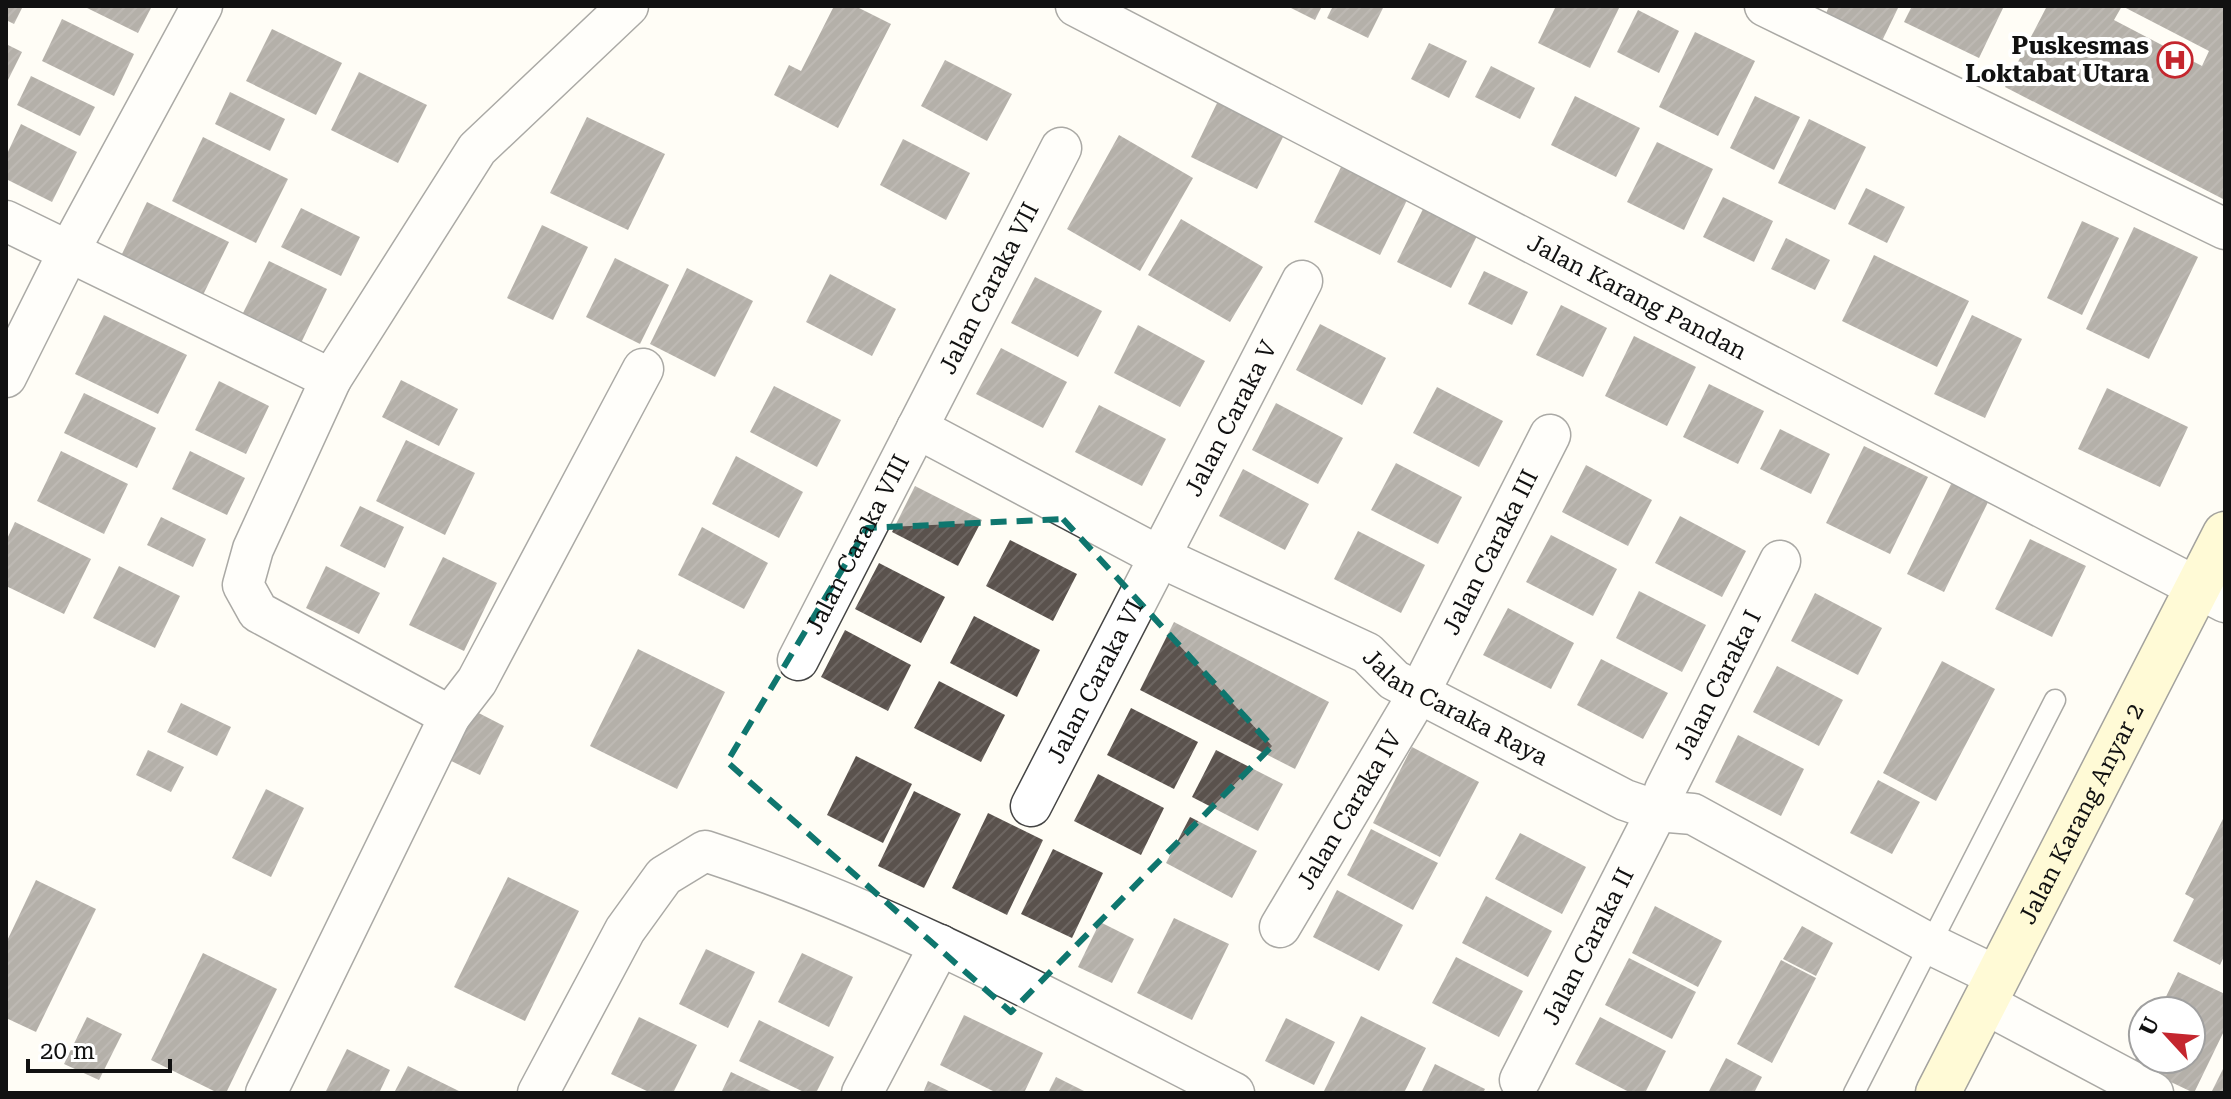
<svg xmlns="http://www.w3.org/2000/svg" width="2231" height="1099" font-family="'Roboto Serif',serif">
<defs>
<pattern id="building-hatch" width="6" height="6" patternUnits="userSpaceOnUse" patternTransform="scale(2)"><rect width="6" height="6" fill="#5a524d"/><path d="M-1 1l2-2M0 6l6-6M5 7l2-2" fill="none" stroke="#6d6662"/></pattern>
</defs>
<rect width="100%" height="100%" fill="#fffdf5"/>
<!-- building -->
<g fill="url(#building-hatch)">
<polygon points="6,6 23,6 14,24 6,20"/>
<polygon points="83,6 152,6 138,33"/>
<polygon points="834,6 855,6 891,24 838,128 774,95 789,65 801,71"/>
<polygon points="1287,6 1322,6 1315,20"/>
<polygon points="1333,6 1384,6 1368,38 1327,18"/>
<polygon points="1556,6 1620,6 1590,68 1538,43"/>
<polygon points="1829,6 1899,6 1881,43 1825,16"/>
<polygon points="1912,6 2004,6 1979,58 1904,22"/>
<polygon points="2047,6 2122,6 2114,20 2202,66 2209,51 2122,6 2225,6 2225,200 2005,87"/>
<polygon points="1638,10 1679,31 1659,73 1617,52"/>
<polygon points="62,19 134,54 114,96 42,61"/>
<polygon points="272,29 342,63 316,115 246,81"/>
<polygon points="1695,32 1755,61 1718,136 1659,107"/>
<polygon points="1429,43 1467,61 1449,98 1411,79"/>
<polygon points="6,44 22,52 6,84"/>
<polygon points="945,60 1012,94 987,141 921,106"/>
<polygon points="1491,66 1535,88 1520,119 1475,97"/>
<polygon points="359,72 427,105 398,163 331,130"/>
<polygon points="31,76 95,107 80,136 17,105"/>
<polygon points="230,92 285,119 270,151 215,124"/>
<polygon points="1575,96 1640,128 1616,177 1551,145"/>
<polygon points="1755,96 1800,117 1774,170 1730,148"/>
<polygon points="1218,101 1285,133 1257,189 1191,157"/>
<polygon points="587,117 665,154 628,230 550,193"/>
<polygon points="1809,119 1866,147 1835,210 1778,183"/>
<polygon points="21,124 77,152 52,202 6,179 6,156"/>
<polygon points="1119,135 1193,178 1140,271 1067,229"/>
<polygon points="203,137 288,179 256,243 172,201"/>
<polygon points="903,139 970,173 946,220 880,185"/>
<polygon points="1657,142 1713,169 1684,230 1627,202"/>
<polygon points="1345,159 1411,192 1380,255 1314,222"/>
<polygon points="1866,188 1905,207 1887,243 1848,224"/>
<polygon points="1723,197 1773,221 1754,262 1703,237"/>
<polygon points="147,202 229,242 203,295 121,256"/>
<polygon points="301,208 360,237 341,276 281,247"/>
<polygon points="1423,209 1477,236 1451,288 1397,262"/>
<polygon points="1181,219 1263,267 1230,322 1148,275"/>
<polygon points="2082,221 2119,238 2082,315 2047,298"/>
<polygon points="542,225 588,247 553,320 507,298"/>
<polygon points="2134,227 2198,257 2149,359 2086,329"/>
<polygon points="1786,238 1830,260 1815,290 1771,269"/>
<polygon points="1874,255 1969,301 1937,367 1842,321"/>
<polygon points="615,258 669,285 640,344 586,317"/>
<polygon points="269,261 327,289 301,343 242,315"/>
<polygon points="687,268 753,301 715,377 650,344"/>
<polygon points="1484,271 1528,292 1512,325 1468,304"/>
<polygon points="830,274 896,309 872,356 806,322"/>
<polygon points="1035,277 1102,311 1078,357 1011,323"/>
<polygon points="1561,305 1607,328 1583,377 1536,355"/>
<polygon points="104,315 187,355 158,414 75,374"/>
<polygon points="1972,315 2022,339 1985,418 1934,394"/>
<polygon points="1320,324 1386,358 1362,405 1296,370"/>
<polygon points="1138,325 1205,361 1180,407 1114,373"/>
<polygon points="1634,336 1696,367 1667,426 1605,396"/>
<polygon points="1001,348 1067,382 1043,428 976,394"/>
<polygon points="401,380 458,409 439,446 382,417"/>
<polygon points="219,381 269,406 246,454 195,430"/>
<polygon points="1709,384 1764,411 1738,464 1683,437"/>
<polygon points="774,386 841,420 817,467 750,432"/>
<polygon points="1437,387 1503,421 1479,467 1413,433"/>
<polygon points="2107,388 2188,427 2160,487 2078,449"/>
<polygon points="84,393 156,428 137,468 64,433"/>
<polygon points="1276,403 1343,438 1318,484 1252,450"/>
<polygon points="1099,405 1166,439 1142,486 1075,452"/>
<polygon points="1780,429 1830,454 1811,494 1760,469"/>
<polygon points="406,440 475,473 445,535 376,501"/>
<polygon points="1864,446 1928,477 1890,554 1826,523"/>
<polygon points="61,451 128,484 104,534 37,501"/>
<polygon points="190,451 245,478 227,515 172,489"/>
<polygon points="736,456 803,492 779,538 712,504"/>
<polygon points="1396,463 1462,497 1438,544 1371,510"/>
<polygon points="1586,465 1652,500 1628,546 1562,512"/>
<polygon points="1243,469 1309,504 1285,550 1219,516"/>
<polygon points="1955,476 1992,494 1944,592 1907,574"/>
<polygon points="915,486 982,520 958,566 892,532"/>
<polygon points="360,506 404,527 385,568 340,546"/>
<polygon points="1680,516 1746,551 1722,597 1655,563"/>
<polygon points="161,517 206,539 193,567 147,545"/>
<polygon points="15,522 91,559 64,614 6,586 6,541"/>
<polygon points="702,527 768,563 744,609 678,575"/>
<polygon points="1358,531 1425,565 1401,613 1334,579"/>
<polygon points="1551,535 1617,569 1593,616 1526,582"/>
<polygon points="2030,539 2086,566 2052,637 1995,609"/>
<polygon points="1010,540 1077,574 1053,621 986,586"/>
<polygon points="443,557 497,583 464,651 409,625"/>
<polygon points="879,563 945,597 921,643 855,609"/>
<polygon points="119,566 180,596 155,648 93,618"/>
<polygon points="326,566 380,593 359,634 306,608"/>
<polygon points="1639,591 1706,625 1682,672 1616,638"/>
<polygon points="1815,593 1882,628 1858,675 1791,641"/>
<polygon points="1508,608 1574,643 1551,689 1483,655"/>
<polygon points="974,616 1040,650 1017,697 950,663"/>
<polygon points="1174,622 1329,702 1295,769 1140,690"/>
<polygon points="845,630 911,665 888,711 821,677"/>
<polygon points="638,649 725,692 677,789 590,746"/>
<polygon points="1601,659 1668,693 1643,739 1577,705"/>
<polygon points="1942,661 1995,689 1936,801 1883,773"/>
<polygon points="1777,666 1843,700 1819,746 1753,712"/>
<polygon points="939,681 1005,715 981,762 914,728"/>
<polygon points="181,703 231,727 217,756 167,732"/>
<polygon points="465,706 504,726 480,775 441,756"/>
<polygon points="1131,708 1198,742 1174,789 1107,755"/>
<polygon points="1738,735 1804,769 1781,816 1715,782"/>
<polygon points="1412,747 1479,782 1440,857 1373,823"/>
<polygon points="148,750 184,767 171,792 136,775"/>
<polygon points="1216,750 1283,784 1258,831 1192,797"/>
<polygon points="856,756 912,784 883,843 827,815"/>
<polygon points="1098,774 1164,808 1141,855 1074,821"/>
<polygon points="1878,780 1920,802 1892,854 1850,833"/>
<polygon points="266,789 304,808 271,877 232,858"/>
<polygon points="914,791 961,814 924,888 878,866"/>
<polygon points="988,813 1043,840 1007,915 952,888"/>
<polygon points="2225,815 2225,954 2220,965 2173,941 2194,899 2185,894"/>
<polygon points="1190,817 1257,851 1232,898 1166,863"/>
<polygon points="1371,829 1438,863 1413,910 1347,875"/>
<polygon points="1520,833 1586,867 1562,914 1495,879"/>
<polygon points="1053,849 1103,873 1072,938 1021,914"/>
<polygon points="508,877 579,911 525,1021 454,987"/>
<polygon points="36,880 96,909 36,1032 6,1018 6,943"/>
<polygon points="1337,890 1403,925 1379,971 1313,937"/>
<polygon points="1486,896 1552,931 1528,977 1462,943"/>
<polygon points="1655,906 1722,941 1698,987 1632,953"/>
<polygon points="1174,918 1229,944 1192,1020 1137,993"/>
<polygon points="1100,922 1134,939 1112,983 1078,967"/>
<polygon points="1802,926 1833,943 1816,976 1783,959"/>
<polygon points="706,949 755,972 728,1028 679,1004"/>
<polygon points="203,953 277,989 226,1093 218,1093 151,1060"/>
<polygon points="802,953 853,977 829,1027 778,1002"/>
<polygon points="1456,957 1523,991 1499,1037 1432,1003"/>
<polygon points="1629,958 1696,992 1672,1039 1605,1005"/>
<polygon points="1781,960 1816,978 1772,1063 1737,1044"/>
<polygon points="2178,972 2225,994 2225,1029 2194,1093 2133,1064 2143,1043 2143,1059 2191,1059 2191,1011 2159,1011"/>
<polygon points="964,1015 1043,1053 1024,1093 997,1093 940,1065"/>
<polygon points="1361,1016 1426,1048 1404,1093 1323,1093"/>
<polygon points="87,1017 122,1034 99,1080 64,1064"/>
<polygon points="639,1017 697,1045 673,1093 651,1093 611,1074"/>
<polygon points="1600,1017 1666,1051 1645,1093 1631,1093 1575,1064"/>
<polygon points="1286,1018 1335,1042 1314,1085 1265,1061"/>
<polygon points="759,1020 834,1057 816,1093 806,1093 739,1061"/>
<polygon points="347,1049 390,1070 379,1093 325,1093"/>
<polygon points="1726,1058 1762,1077 1754,1093 1708,1093"/>
<polygon points="1435,1064 1485,1089 1483,1093 1421,1093"/>
<polygon points="2225,1065 2225,1093 2211,1093"/>
<polygon points="408,1066 463,1093 394,1093"/>
<polygon points="731,1072 775,1093 721,1093"/>
<polygon points="1056,1077 1088,1093 1048,1093"/>
<polygon points="928,1081 953,1093 923,1093"/>
</g>
<g fill="none" stroke-linecap="round" stroke-linejoin="round">
<defs>
<polyline id="lane" points="1854,1093 2055,700"/>
<g id="street">
<path id="s1" d="M 1076,6 L 2225,602"/>
<polyline points="1765,6 2225,229"/>
<polyline points="6,221 331,379 253,549 243,585 258,612 450,716 477,681 643,369"/>
<polyline points="6,377 69,251 202,6"/>
<polyline points="331,379 477,149 628,6"/>
<path id="s2" d="M 917,428 L 1160,557 L 1367,653 L 1394,680 L 1625,800 L 1657,811 L 1693,814 L 1930,944 L 1998,977"/>
<path id="s3" d="M 798,660 L 1061,148"/>
<path id="s4" d="M 1031,806 L 1302,281"/>
<path id="s5" d="M 1280,927 L 1419,693 L 1550,435"/>
<polyline points="1984,1003 2153,1093"/>
<path id="s6" d="M 1520,1080 L 1657,811 L 1665,790 L 1780,561"/>
<polyline points="266,1093 450,716"/>
<path d="M 538,1093 L 625,930 L 664,876 L 705,851 C 889,911 1062,1005 1234,1093"/>
<polyline points="862,1093 940,945"/>
</g>
<g id="secondary">
<path id="s7" d="M 1938,1093 L 2225,534"/>
</g>
</defs>
<!-- lane casing -->
<use href="#lane" stroke="#444" stroke-width="23"/>
<!-- street casing -->
<use href="#street" stroke="#444" stroke-width="43"/>
<!-- secondary casing -->
<use href="#secondary" stroke="#333" stroke-width="47"/>
<!-- lane -->
<use href="#lane" stroke="#fff" stroke-width="20"/>
<!-- street -->
<use href="#street" stroke="#fff" stroke-width="40"/>
<!-- secondary -->
<use href="#secondary" stroke="#fff6b0" stroke-width="44"/>
</g>
<!-- marked area -->
<path d="M0 0H2231V1099H0ZM 1063,519 L 1272,746 L 1011,1012 L 727,762 L 867,528 Z" fill="#fffdf5" fill-opacity=".55" fill-rule="evenodd"/>
<path fill="none" stroke="#0f766e" stroke-width="6" stroke-dasharray="16 10" stroke-linejoin="round" d="M 1063,519 L 1272,746 L 1011,1012 L 727,762 L 867,528 Z"/>
<!-- icons -->
<defs>
<symbol id="hospital-ring" viewBox="-11 -11 22 22"><circle r="9.5" fill="#fff" stroke="#c4262e" stroke-width="1.5"/><path d="M-5-5h3v3.5h4V-5h3V5h-3V1.5h-4V5h-3Z" fill="#c4262e"/></symbol>
</defs>
<g fill-rule="evenodd">
<use href="#hospital-ring" x="2155" y="40" width="40" height="40"/>
</g>
<g text-anchor="middle" dominant-baseline="central" stroke-width="8" stroke-linejoin="round" paint-order="stroke">
<!-- poi labels -->
<g font-size="24" font-weight="bold" fill="#111" stroke="#fff" text-anchor="end">
<text x="2149" y="46">Puskesmas<tspan x="2149" dy="28">Loktabat Utara</tspan></text>
</g>
<!-- street labels -->
<g font-size="24" fill="#111" stroke="#fff">
<text stroke="none"><textPath href="#s3" startOffset="418">Jalan Caraka VII</textPath></text>
<text stroke="none"><textPath href="#s1" startOffset="632">Jalan Karang Pandan</textPath></text>
<text stroke="none"><textPath href="#s4" startOffset="436">Jalan Caraka V</textPath></text>
<text stroke="none"><textPath href="#s3" startOffset="130">Jalan Caraka VIII</textPath></text>
<text stroke="none"><textPath href="#s5" startOffset="430">Jalan Caraka III</textPath></text>
<text stroke="none"><textPath href="#s4" startOffset="140">Jalan Caraka VI</textPath></text>
<text stroke="none"><textPath href="#s6" startOffset="442">Jalan Caraka I</textPath></text>
<text stroke="none"><textPath href="#s2" startOffset="608">Jalan Caraka Raya</textPath></text>
<text stroke="none"><textPath href="#s5" startOffset="136">Jalan Caraka IV</textPath></text>
<text stroke="none"><textPath href="#s7" startOffset="314">Jalan Karang Anyar 2</textPath></text>
<text stroke="none"><textPath href="#s6" startOffset="150">Jalan Caraka II</textPath></text>
</g>
</g>
<!-- border -->
<rect width="2231" height="1099" fill="none" stroke="#111111" stroke-width="16"/>
<!-- north arrow -->
<g transform="translate(2167 1035) rotate(296)"><circle r="38" fill="#ffffff" stroke="#a0a0a0" stroke-width="2"/>
<path d="M0-6L14 30L0 20L-14 30Z" fill="#c4262e"/>
<text y="-12" font-size="22" font-weight="bold" text-anchor="middle" fill="#111111">U</text>
</g>
<!-- scale -->
<path d="M28 1059v12h142v-12" fill="none" stroke="#111111" stroke-width="4"/>
<text x="40" y="1059" font-size="24" fill="#111111" stroke="#ffffff" stroke-width="6" paint-order="stroke">20 m</text>
</svg>
